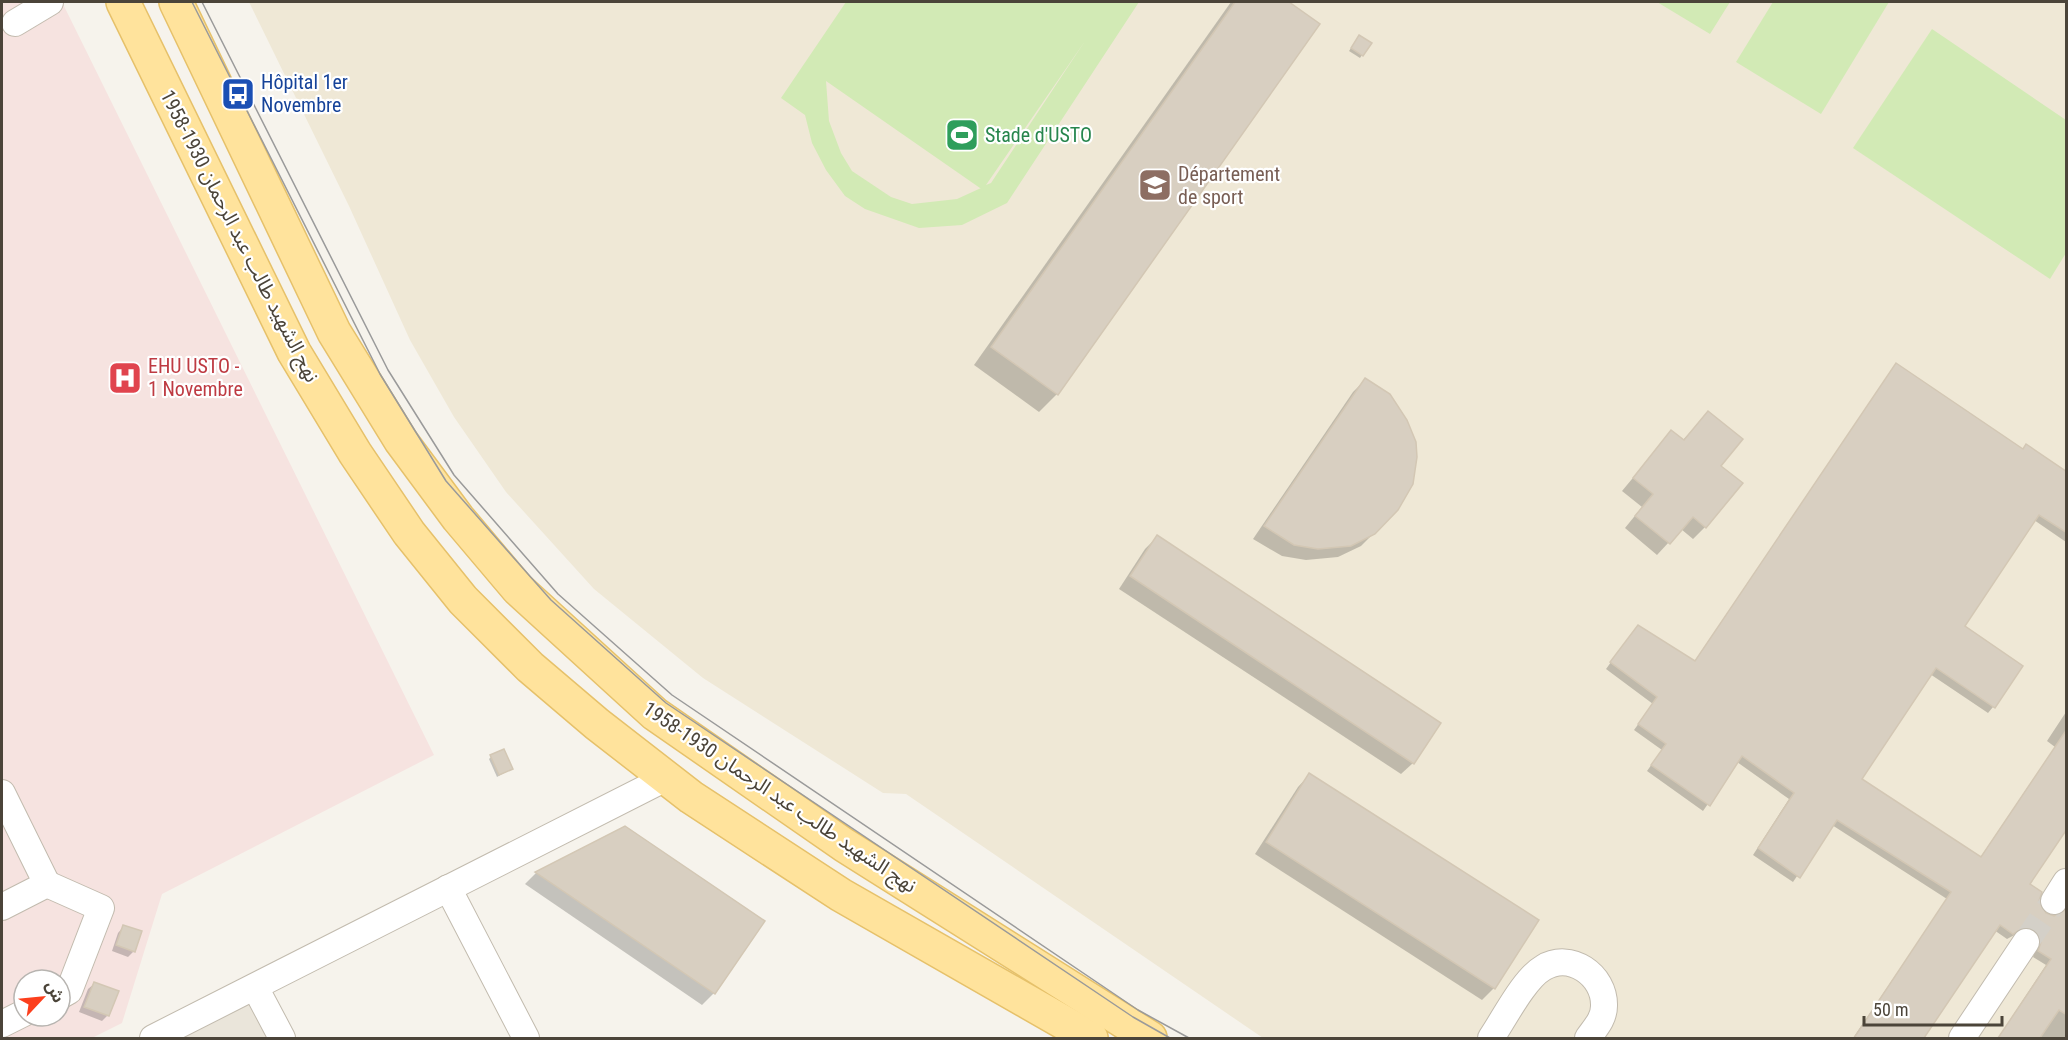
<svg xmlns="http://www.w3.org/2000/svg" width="2068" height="1040" font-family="'Roboto Condensed','Noto Sans Arabic',sans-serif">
<rect width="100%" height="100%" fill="#f6f3ec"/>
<!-- residential -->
<polygon fill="#eae5da" points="255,987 282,1038 153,1038"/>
<!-- education -->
<polygon fill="#efe8d6" points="249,2 2066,2 2066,1038 1263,1038 906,794 883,793 703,678 594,589 506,492 454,417 410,340 349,206"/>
<!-- medical -->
<path fill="#f6e3e0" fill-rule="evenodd" d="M 2,2 L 62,2 L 434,755 L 162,894 L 122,1023 L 92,1038 L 2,1038 ZM 24,980 L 60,980 L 60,1016 L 24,1016 Z"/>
<!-- green -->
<g fill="#d2eab5" fill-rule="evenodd">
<path d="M 846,2 L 1139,2 L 1007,203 L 962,225 L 919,228 L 865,209 L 845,196 L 826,170 L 812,143 L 805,115 L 781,98 ZM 1085,41 L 991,183 L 986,185 ZM 826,81 L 980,188 L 981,188 L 957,199 L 912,204 L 891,197 L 852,171 L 841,153 L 829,121 Z"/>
<polygon points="1657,2 1730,2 1710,34"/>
<polygon points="1773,2 1889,2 1821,114 1736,62"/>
<polygon points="1932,29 2066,120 2066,253 2050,279 1853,148"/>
</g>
<!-- shadow -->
<g fill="#0003">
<polygon points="1231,2 1286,2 1318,24 1057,394 1039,412 974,365"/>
<polygon points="1357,39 1362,55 1360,58 1349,51"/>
<polygon points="1896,365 2022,450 2066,474 2066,542 2034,520 1963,627 2021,666 1993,707 1988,713 1930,674 1860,780 1980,858 2055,747 2047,741 2066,712 2066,826 2028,885 2044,915 2054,918 2066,911 2066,1038 1998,1038 2046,965 2033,957 2036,949 2020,932 2007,939 1994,930 1923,1037 1926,1038 1853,1038 1947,899 1832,825 1793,882 1753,855 1789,799 1737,762 1703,811 1647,771 1662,750 1634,730 1653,704 1606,669 1632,633 1694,662"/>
<polygon points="1365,380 1389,395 1400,409 1414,442 1397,510 1361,546 1338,557 1306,560 1282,556 1253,539 1353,392"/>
<polygon points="1708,413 1705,527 1693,539 1681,529 1657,555 1625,528 1642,507 1622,491 1671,432 1682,441"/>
<polygon points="1157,537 1413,763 1401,774 1119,589 1145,549"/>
<polygon points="491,757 511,769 497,777 489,759"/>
<polygon points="1309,775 1537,921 1494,988 1482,1000 1255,854 1298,787"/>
<polygon points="625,827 763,921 714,993 702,1005 525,884 536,873"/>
<polygon points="123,927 134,951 128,957 112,951 118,933"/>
<polygon points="94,984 108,1015 102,1021 79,1012 88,989"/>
</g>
<!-- building -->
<g fill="#d8cfc1" stroke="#d3c7b4" stroke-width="1.5">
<polygon points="1235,2 1289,2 1320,24 1058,395 991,347"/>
<polygon points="1359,35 1372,43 1363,56 1351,48"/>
<polygon points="1896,363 2023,449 2026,444 2067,472 2067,533 2039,515 1965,626 2023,666 1995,708 1936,668 1862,779 1981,857 2067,729 2067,829 2030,884 2042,892 2039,901 2046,913 2054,916 2067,909 2067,1015 2059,1010 2040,1038 1998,1038 2051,959 2038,951 2041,942 2035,930 2026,927 2013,934 2000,925 1924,1038 1854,1038 1951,892 1837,820 1800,878 1758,848 1794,793 1742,756 1710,806 1651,765 1666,744 1638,724 1657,697 1610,662 1638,625 1695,661"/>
<polygon points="1365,378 1390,394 1407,420 1416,442 1417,457 1413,484 1398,510 1375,534 1351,546 1318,549 1294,545 1264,526"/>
<polygon points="1708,411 1743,439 1721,466 1743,483 1706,528 1693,517 1670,544 1635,516 1653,494 1633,478 1671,430 1684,440"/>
<polygon points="1157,535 1441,723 1414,764 1130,576"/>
<polygon points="504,749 513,769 499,775 490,755"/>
<polygon points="1309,773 1539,920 1495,989 1266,842"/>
<polygon points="625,826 765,921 715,994 535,872"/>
<polygon points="123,925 142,931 135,952 116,945"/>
<polygon points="94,982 119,991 109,1016 84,1007"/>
</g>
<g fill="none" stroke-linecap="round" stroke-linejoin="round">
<!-- minor-tunnel -->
<polyline stroke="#d4d0c8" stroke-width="26" stroke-dasharray="26 13" stroke-linecap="butt" points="2026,942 2054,901"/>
<defs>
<g id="minor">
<polyline points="15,23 50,2"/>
<polyline points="2,793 47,884 2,907"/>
<polyline points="47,884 101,908 69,991 60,996"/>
<polyline points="448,888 526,1038"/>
<polyline points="2054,901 2066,882"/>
<polyline points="255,987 282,1038"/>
<polyline points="2,1024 24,1013"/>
<polyline points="153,1038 666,778"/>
<path d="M 1491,1038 C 1504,1019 1524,979 1543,968 C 1570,951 1605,975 1604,1006 C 1604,1019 1595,1028 1588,1038"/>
<polyline points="1962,1038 2026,942"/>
</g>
<g id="major">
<polyline points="123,2 294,352 355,453 409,533 463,600 530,667 597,724 691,797 841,895 1091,1038"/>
<polyline points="176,2 334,332 401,441 458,518 518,589 655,714 844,845 1150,1038"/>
</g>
</defs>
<!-- minor casing -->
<use href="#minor" stroke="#c2bbae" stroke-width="28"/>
<!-- major casing -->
<use href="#major" stroke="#e6c16a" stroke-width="36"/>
<!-- minor -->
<use href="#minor" stroke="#fff" stroke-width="26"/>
<!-- major -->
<use href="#major" stroke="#ffe39c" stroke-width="33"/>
<!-- tram -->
<g stroke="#9a9a9a" stroke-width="1.5">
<polyline points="192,2 380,374 446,481 551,600 666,703 1133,1017 1170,1038"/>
<polyline points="202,2 388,370 454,475 558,594 672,695 1138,1010 1189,1038"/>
</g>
</g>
<!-- icons -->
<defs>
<symbol id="bus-square" viewBox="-11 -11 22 22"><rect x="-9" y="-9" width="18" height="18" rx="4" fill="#1a4fb4" stroke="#fff"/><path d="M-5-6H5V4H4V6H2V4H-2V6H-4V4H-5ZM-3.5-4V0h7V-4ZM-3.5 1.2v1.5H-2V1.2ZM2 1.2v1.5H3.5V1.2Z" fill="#fff"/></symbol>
<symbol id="stadium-square" viewBox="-11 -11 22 22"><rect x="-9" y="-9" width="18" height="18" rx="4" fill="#2e9e5b" stroke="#fff"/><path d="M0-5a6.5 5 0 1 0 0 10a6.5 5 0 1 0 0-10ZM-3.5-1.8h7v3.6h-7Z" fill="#fff"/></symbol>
<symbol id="university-square" viewBox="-11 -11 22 22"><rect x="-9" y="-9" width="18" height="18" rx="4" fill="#8d6e63" stroke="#fff"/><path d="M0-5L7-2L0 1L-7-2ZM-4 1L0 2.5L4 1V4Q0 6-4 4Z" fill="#fff"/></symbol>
<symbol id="hospital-square" viewBox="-11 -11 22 22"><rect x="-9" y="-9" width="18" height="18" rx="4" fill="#e0444e" stroke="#fff"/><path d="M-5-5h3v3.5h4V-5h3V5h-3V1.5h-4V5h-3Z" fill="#fff"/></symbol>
</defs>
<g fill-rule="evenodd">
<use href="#bus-square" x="219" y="75" width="38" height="38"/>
<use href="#stadium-square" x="943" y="116" width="38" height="38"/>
<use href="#university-square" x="1136" y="166" width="38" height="38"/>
<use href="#hospital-square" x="106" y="359" width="38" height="38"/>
</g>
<g text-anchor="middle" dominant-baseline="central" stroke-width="4.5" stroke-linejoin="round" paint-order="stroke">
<!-- transit labels -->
<g font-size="20" fill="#164399" stroke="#fff" text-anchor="start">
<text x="261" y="82">Hôpital 1er<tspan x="261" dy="23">Novembre</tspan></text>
</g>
<!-- leisure labels -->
<g font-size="20" fill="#27864d" stroke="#fff" text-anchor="start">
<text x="985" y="135">Stade d'USTO</text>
</g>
<!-- education labels -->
<g font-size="20" fill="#785e54" stroke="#fff" text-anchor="start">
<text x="1178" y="174">Département<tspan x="1178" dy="23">de sport</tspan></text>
</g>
<!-- street labels -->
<g font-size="20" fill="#4b4439" stroke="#fff">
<text transform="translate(240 236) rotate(63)">نهج الشهيد طالب عبد الرحمان 1930-1958</text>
<text transform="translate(780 797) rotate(34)">نهج الشهيد طالب عبد الرحمان 1930-1958</text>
</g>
<!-- health labels -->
<g font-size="20" fill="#be3a42" stroke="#fff" text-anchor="start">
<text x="148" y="366">EHU USTO -<tspan x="148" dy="23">1 Novembre</tspan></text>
</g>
</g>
<!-- border -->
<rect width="2068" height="1040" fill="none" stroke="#4b4439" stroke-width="6"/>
<!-- north arrow -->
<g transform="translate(42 998) rotate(64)"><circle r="28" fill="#ffffff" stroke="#b7b4b0" stroke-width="1.5"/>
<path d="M0-4.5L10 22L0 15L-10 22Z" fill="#fc3f1d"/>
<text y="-9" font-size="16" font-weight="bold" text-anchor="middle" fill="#4b4439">ش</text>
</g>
<!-- scale -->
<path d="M1864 1016v9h138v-9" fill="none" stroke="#4b4439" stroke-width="3"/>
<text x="1873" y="1016" font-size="18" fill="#4b4439" stroke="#ffffff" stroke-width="4.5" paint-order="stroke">50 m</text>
</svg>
